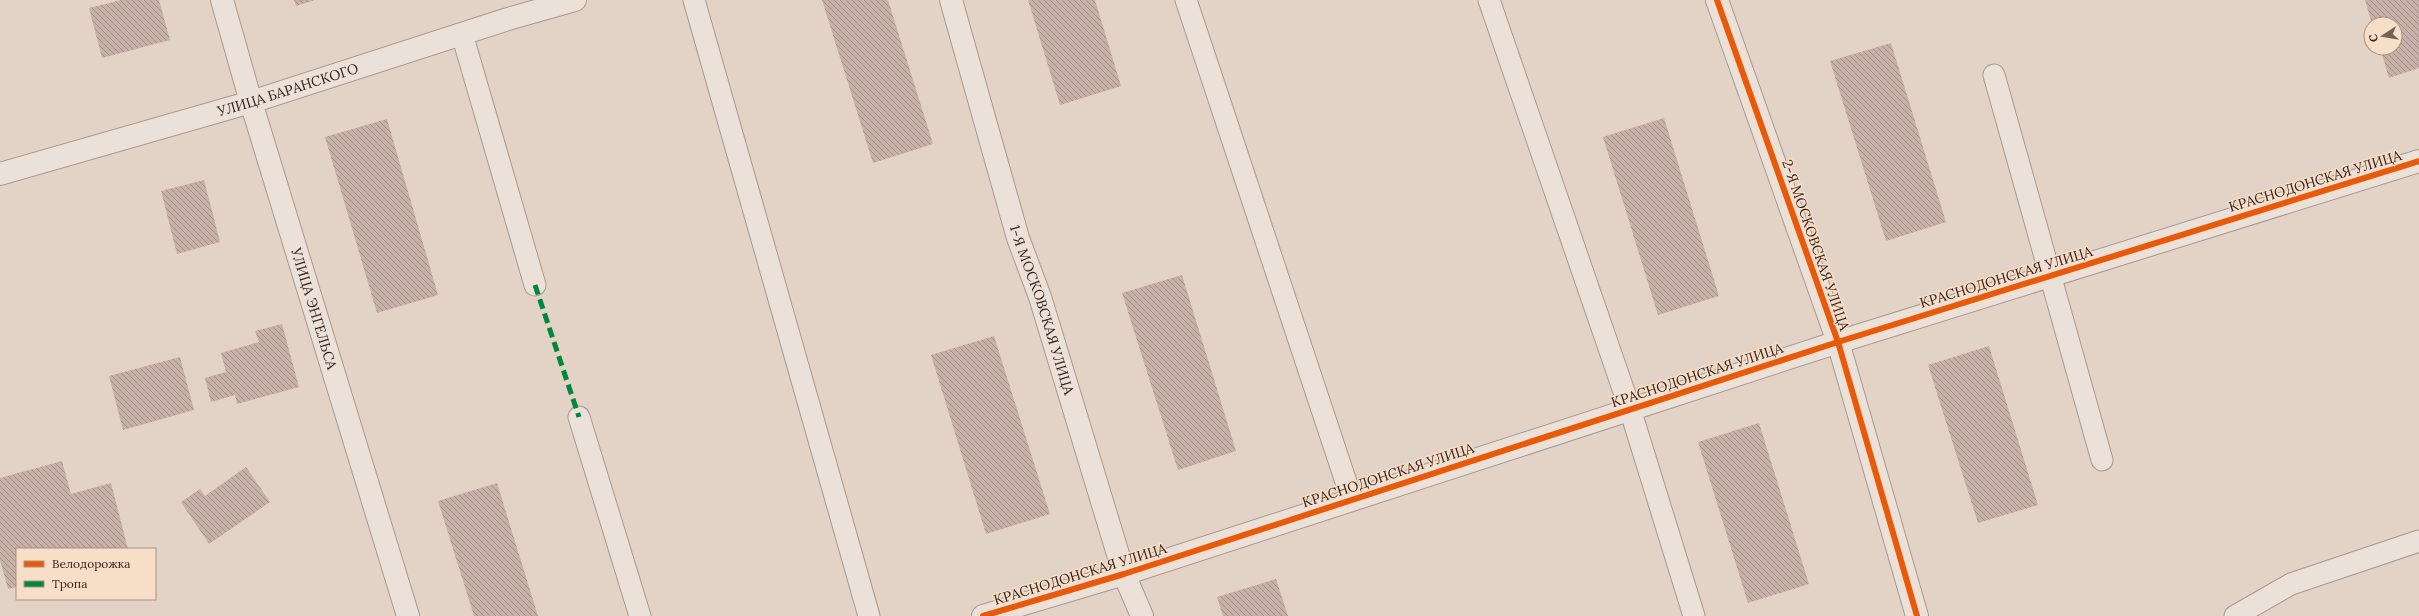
<svg xmlns="http://www.w3.org/2000/svg" width="2419" height="616" font-family="Lora,serif">
<defs>
<pattern id="building-back-hatch" width="6" height="6" patternUnits="userSpaceOnUse"><rect width="6" height="6" fill="#c7b0a7"/><path d="M-1 5l2 2M0 0l6 6M5-1l2 2" fill="none" stroke="#a28f87"/></pattern>
</defs>
<rect width="100%" height="100%" fill="#e3d3c6"/>
<!-- building -->
<g fill="url(#building-back-hatch)">
<polygon points="121,0 159,0 170,40 102,58 89,8"/>
<polygon points="294,0 315,0 296,6"/>
<polygon points="822,0 888,0 933,144 873,163"/>
<polygon points="1028,0 1095,0 1121,86 1060,105"/>
<polygon points="2365,0 2419,0 2419,68 2389,78 2380,48 2395,48 2395,24 2372,24"/>
<polygon points="1891,43 1946,222 1886,241 1830,61"/>
<polygon points="1664,118 1719,296 1658,315 1603,137"/>
<polygon points="387,119 438,295 377,313 325,137"/>
<polygon points="204,180 220,242 177,254 161,191"/>
<polygon points="1182,275 1236,451 1178,470 1122,293"/>
<polygon points="282,324 299,387 237,404 235,395 211,402 205,378 226,372 221,353 259,342 255,331"/>
<polygon points="994,336 1050,514 986,534 931,355"/>
<polygon points="1989,346 2038,505 1978,523 1928,365"/>
<polygon points="180,357 194,410 123,430 109,376"/>
<polygon points="1759,423 1809,584 1748,603 1698,442"/>
<polygon points="62,461 71,494 111,483 128,549 17,549 17,587 8,589 0,560 0,478"/>
<polygon points="246,467 270,502 209,544 181,502 200,489 205,496"/>
<polygon points="497,483 538,616 474,616 438,501"/>
<polygon points="1276,579 1288,616 1223,616 1217,597"/>
</g>
<g fill="none" stroke-linecap="round" stroke-linejoin="round">
<defs>
<g id="lane">
<polyline points="694,0 869,616"/>
<polyline points="1186,0 1352,500"/>
<polyline points="1489,0 1630,409 1694,616"/>
<polyline points="462,34 535,285"/>
<polyline points="1994,75 2102,460"/>
<polyline points="579,417 640,616"/>
<polyline points="2235,616 2291,584 2419,541"/>
</g>
<g id="street">
<path id="s1" d="M 222,0 L 251,102 L 408,616"/>
<path id="s2" d="M 951,0 L 1018,238 L 1040,297 L 1124,574 L 1142,616"/>
<polyline points="1717,0 1838,342 1917,616"/>
<path id="s3" d="M 0,174 L 251,102 L 508,19 L 575,0"/>
<polyline points="983,616 1124,574 1838,342 2419,161"/>
</g>
</defs>
<!-- lane casing -->
<use href="#lane" stroke="#a79990" stroke-width="23"/>
<!-- street casing -->
<use href="#street" stroke="#a79990" stroke-width="24"/>
<!-- lane -->
<use href="#lane" stroke="#ebe1d8" stroke-width="21"/>
<!-- street -->
<use href="#street" stroke="#ebe1d8" stroke-width="22"/>
<!-- quiet -->
<polyline stroke="#00873e" stroke-width="5" stroke-dasharray="10 5" stroke-linecap="butt" points="535,285 579,417"/>
<defs>
<g id="cycleway">
<polyline points="1717,0 1838,342 1917,616"/>
<polyline points="983,616 1124,574 1838,342 2419,161"/>
</g>
</defs>
<!-- cycleway casing -->
<use href="#cycleway" stroke="#f7dec8" stroke-width="8"/>
<!-- cycleway -->
<use href="#cycleway" stroke="#e8590c" stroke-width="6"/>
</g>
<g text-anchor="middle" dominant-baseline="central" stroke-width="3" stroke-linejoin="round" paint-order="stroke">
<!-- street labels -->
<g font-size="14" fill="#352019" stroke="#f7dec8">
<text stroke="none"><textPath href="#s3" startOffset="300">УЛИЦА БАРАНСКОГО</textPath></text>
<text transform="translate(2315 181) rotate(-17)">КРАСНОДОНСКАЯ УЛИЦА</text>
<text transform="translate(1816 245) rotate(71)">2-Я МОСКОВСКАЯ УЛИЦА</text>
<text transform="translate(2006 277) rotate(-17)">КРАСНОДОНСКАЯ УЛИЦА</text>
<text stroke="none"><textPath href="#s1" startOffset="322">УЛИЦА ЭНГЕЛЬСА</textPath></text>
<text stroke="none"><textPath href="#s2" startOffset="323">1-Я МОСКОВСКАЯ УЛИЦА</textPath></text>
<text transform="translate(1697 375) rotate(-18)">КРАСНОДОНСКАЯ УЛИЦА</text>
<text transform="translate(1388 475) rotate(-18)">КРАСНОДОНСКАЯ УЛИЦА</text>
<text transform="translate(1080 574) rotate(-17)">КРАСНОДОНСКАЯ УЛИЦА</text>
</g>
</g>
<!-- legend -->
<rect x="16" y="548" width="140" height="52" fill="#f7dec8" stroke="#a99282"/>
<rect x="24" y="561" width="20" height="6" fill="#e8590c" stroke="#a99282"/>
<text x="52" y="568" font-size="12" fill="#352019">Велодорожка</text>
<rect x="24" y="581" width="20" height="6" fill="#00873e" stroke="#a99282"/>
<text x="52" y="588" font-size="12" fill="#352019">Тропа</text>
<!-- north arrow -->
<g transform="translate(2383 36) rotate(258)"><circle r="19" fill="#f7dec8" stroke="#a99282"/>
<path d="M0-3L7 15L0 10L-7 15Z" fill="#725f56"/>
<text y="-6" font-size="11" font-weight="bold" text-anchor="middle" fill="#352019">С</text>
</g>
</svg>
